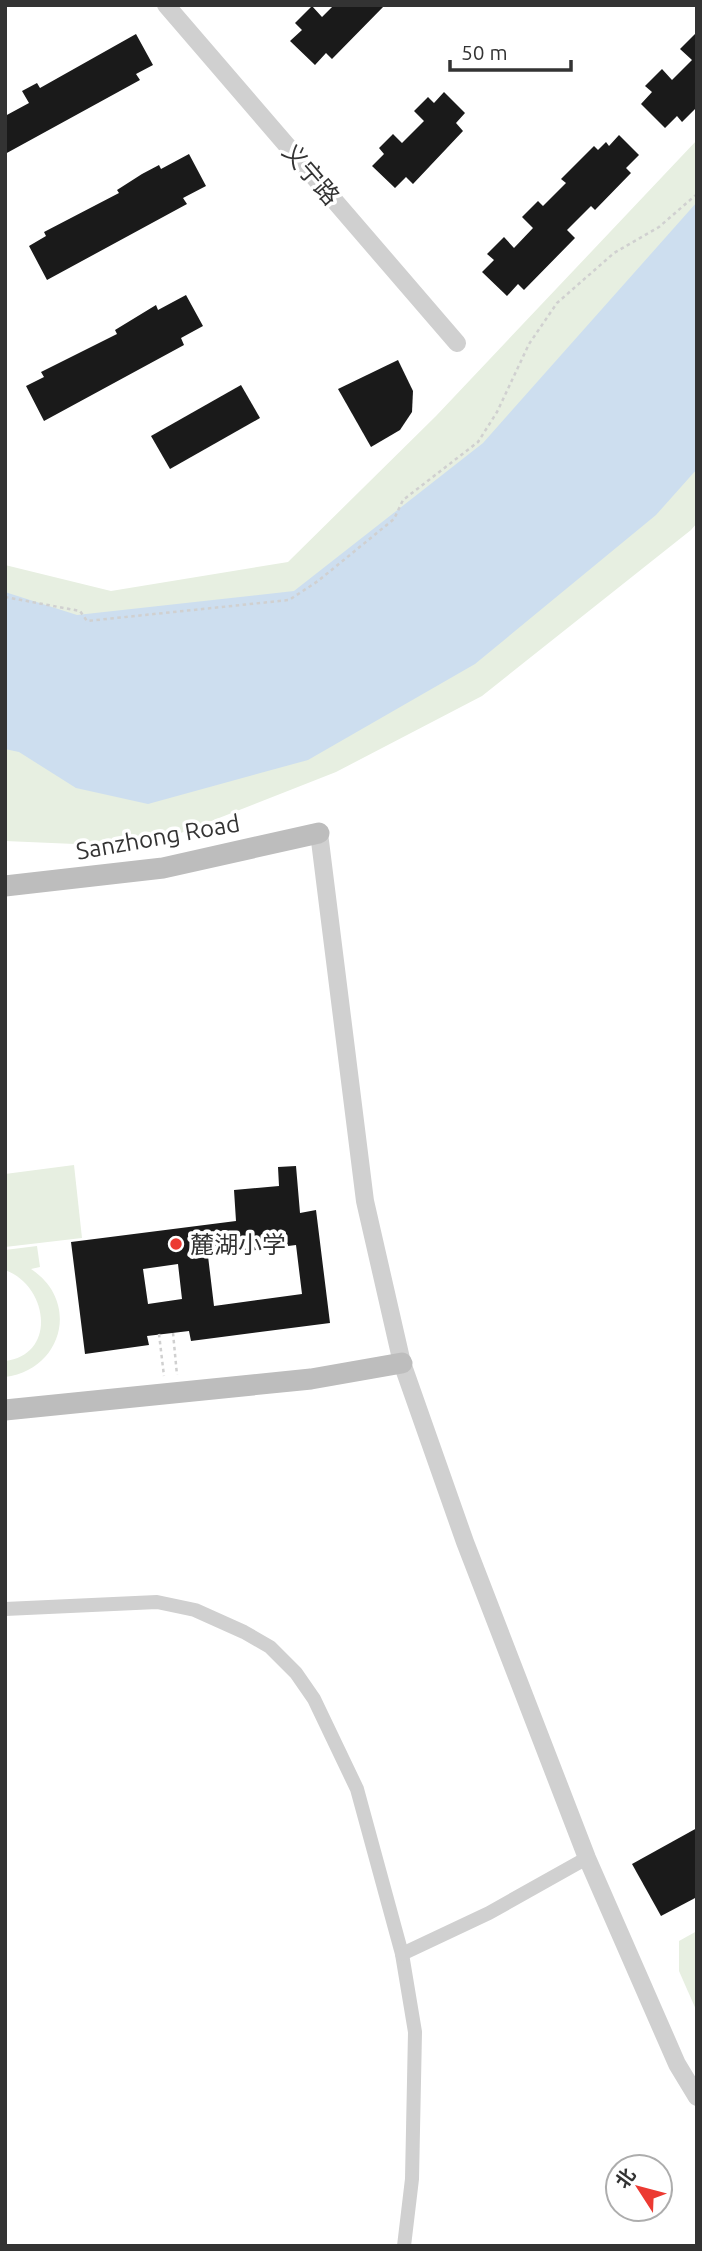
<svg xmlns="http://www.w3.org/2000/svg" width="702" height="2251" font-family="Ubuntu,'Noto Sans SC',sans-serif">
<rect width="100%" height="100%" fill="#fff"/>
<!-- green -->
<g fill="#e7efe1">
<polygon points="697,140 697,523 691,530 482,696 336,772 145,847 5,841 5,565 111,591 288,562 436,416"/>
<polygon points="74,1165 82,1238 5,1247 5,1174"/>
<path d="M 37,1246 L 40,1267 L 31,1269 C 81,1302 62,1370 5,1377 L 5,1361 C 57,1355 49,1286 5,1270 L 5,1250 Z"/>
<polygon points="697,1931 697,2012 679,1971 679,1941"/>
</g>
<!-- water -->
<polygon fill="#cddeef" points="697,202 697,469 656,515 475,664 308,760 148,804 76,788 19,752 5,749 5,592 77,615 294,591 483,443"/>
<!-- building -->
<g fill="#1a1a1a" fill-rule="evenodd">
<polygon points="334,5 385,5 332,59 326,53 315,65 290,41 302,30 295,23 312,6 322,17"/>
<polygon points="697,32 697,107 682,122 677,116 665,128 641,104 652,92 645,86 662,69 672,80 692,60 680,49"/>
<polygon points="136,34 153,65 136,74 140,80 5,154 5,116 29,103 22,91 37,83 40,88"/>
<polygon points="444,92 465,113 456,123 463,131 413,184 406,177 395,188 372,166 384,154 379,148 393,134 402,143 424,121 414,111 428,97 434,103"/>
<polygon points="619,135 639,155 626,168 631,173 595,210 591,206 567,230 575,238 524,290 518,284 507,296 482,272 494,260 487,254 504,237 514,248 533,228 522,217 538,201 543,206 566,183 561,179 594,146 598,150 606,142 609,146"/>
<polygon points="189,154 206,186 183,198 187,204 47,280 29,246 46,236 44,232 119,193 117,190 142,174 159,165 161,169"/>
<polygon points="186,295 203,326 181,338 184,345 44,421 26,386 44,377 41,372 117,334 115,330 156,305 158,310"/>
<polygon points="398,360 413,391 412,412 400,430 371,447 338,389"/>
<polygon points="241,385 260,418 170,469 151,436"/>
<path d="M 296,1166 L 300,1213 L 316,1210 L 330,1323 L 191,1341 L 189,1331 L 147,1336 L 149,1345 L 85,1354 L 71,1242 L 236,1221 L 234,1190 L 279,1186 L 278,1167 ZM 296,1245 L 302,1294 L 214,1306 L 208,1256 ZM 178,1264 L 182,1299 L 148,1304 L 143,1269 Z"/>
<polygon points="697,1828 697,1897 661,1916 632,1864"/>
</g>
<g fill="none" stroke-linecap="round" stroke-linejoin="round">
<!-- path -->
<g stroke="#d0d0d0" stroke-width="2.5" stroke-dasharray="3.5 3.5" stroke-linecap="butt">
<polyline points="5,597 80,611 87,621 289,600 318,581 394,519 403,500 478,442 497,412 529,344 557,303 614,253 659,227 697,194"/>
<polyline points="173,1333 177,1375"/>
<polyline points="159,1334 164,1376"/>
</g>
<!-- minor -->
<g stroke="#d0d0d0" stroke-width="14">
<polyline points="5,1609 157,1602 195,1610 244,1632 270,1647 296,1673 314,1699 357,1789 402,1954 415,2032 412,2179 404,2246"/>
<polyline points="402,1954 489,1913 587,1858"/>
</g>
<!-- tertiary -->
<g stroke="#d0d0d0" stroke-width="18">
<polyline points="166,5 457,343"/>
<polyline points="319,833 365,1201 402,1363 465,1542 587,1858 677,2064 697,2097"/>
</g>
<!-- secondary -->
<g stroke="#bdbdbd" stroke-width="21">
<polyline points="5,886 163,868 319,833"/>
<polyline points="5,1410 311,1379 402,1363"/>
</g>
</g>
<!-- markers -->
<circle fill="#ec3a32" stroke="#fff" stroke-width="2.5" cx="176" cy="1244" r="7"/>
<g text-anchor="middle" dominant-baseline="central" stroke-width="7" stroke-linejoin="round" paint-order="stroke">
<!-- street labels -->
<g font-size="24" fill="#333" stroke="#fff">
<text transform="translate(311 174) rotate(49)">义宁路</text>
<text transform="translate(158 837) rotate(-10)">Sanzhong Road</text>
</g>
<!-- poi labels -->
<g font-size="24" fill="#333" stroke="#fff" text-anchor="start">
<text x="190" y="1244">麓湖小学</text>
</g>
</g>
<!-- border -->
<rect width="702" height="2251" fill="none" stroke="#333333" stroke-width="14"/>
<!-- north arrow -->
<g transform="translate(639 2188) rotate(306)"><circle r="33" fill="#ffffff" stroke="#adadad" stroke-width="2"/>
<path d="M0-5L12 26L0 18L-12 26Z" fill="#ec3a32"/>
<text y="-10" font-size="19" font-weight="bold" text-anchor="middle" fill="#333333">北</text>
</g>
<!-- scale -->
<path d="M450 60v10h121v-10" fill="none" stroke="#333333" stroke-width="3.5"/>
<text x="461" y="60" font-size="21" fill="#333333" stroke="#ffffff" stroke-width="5" paint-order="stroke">50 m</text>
</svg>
